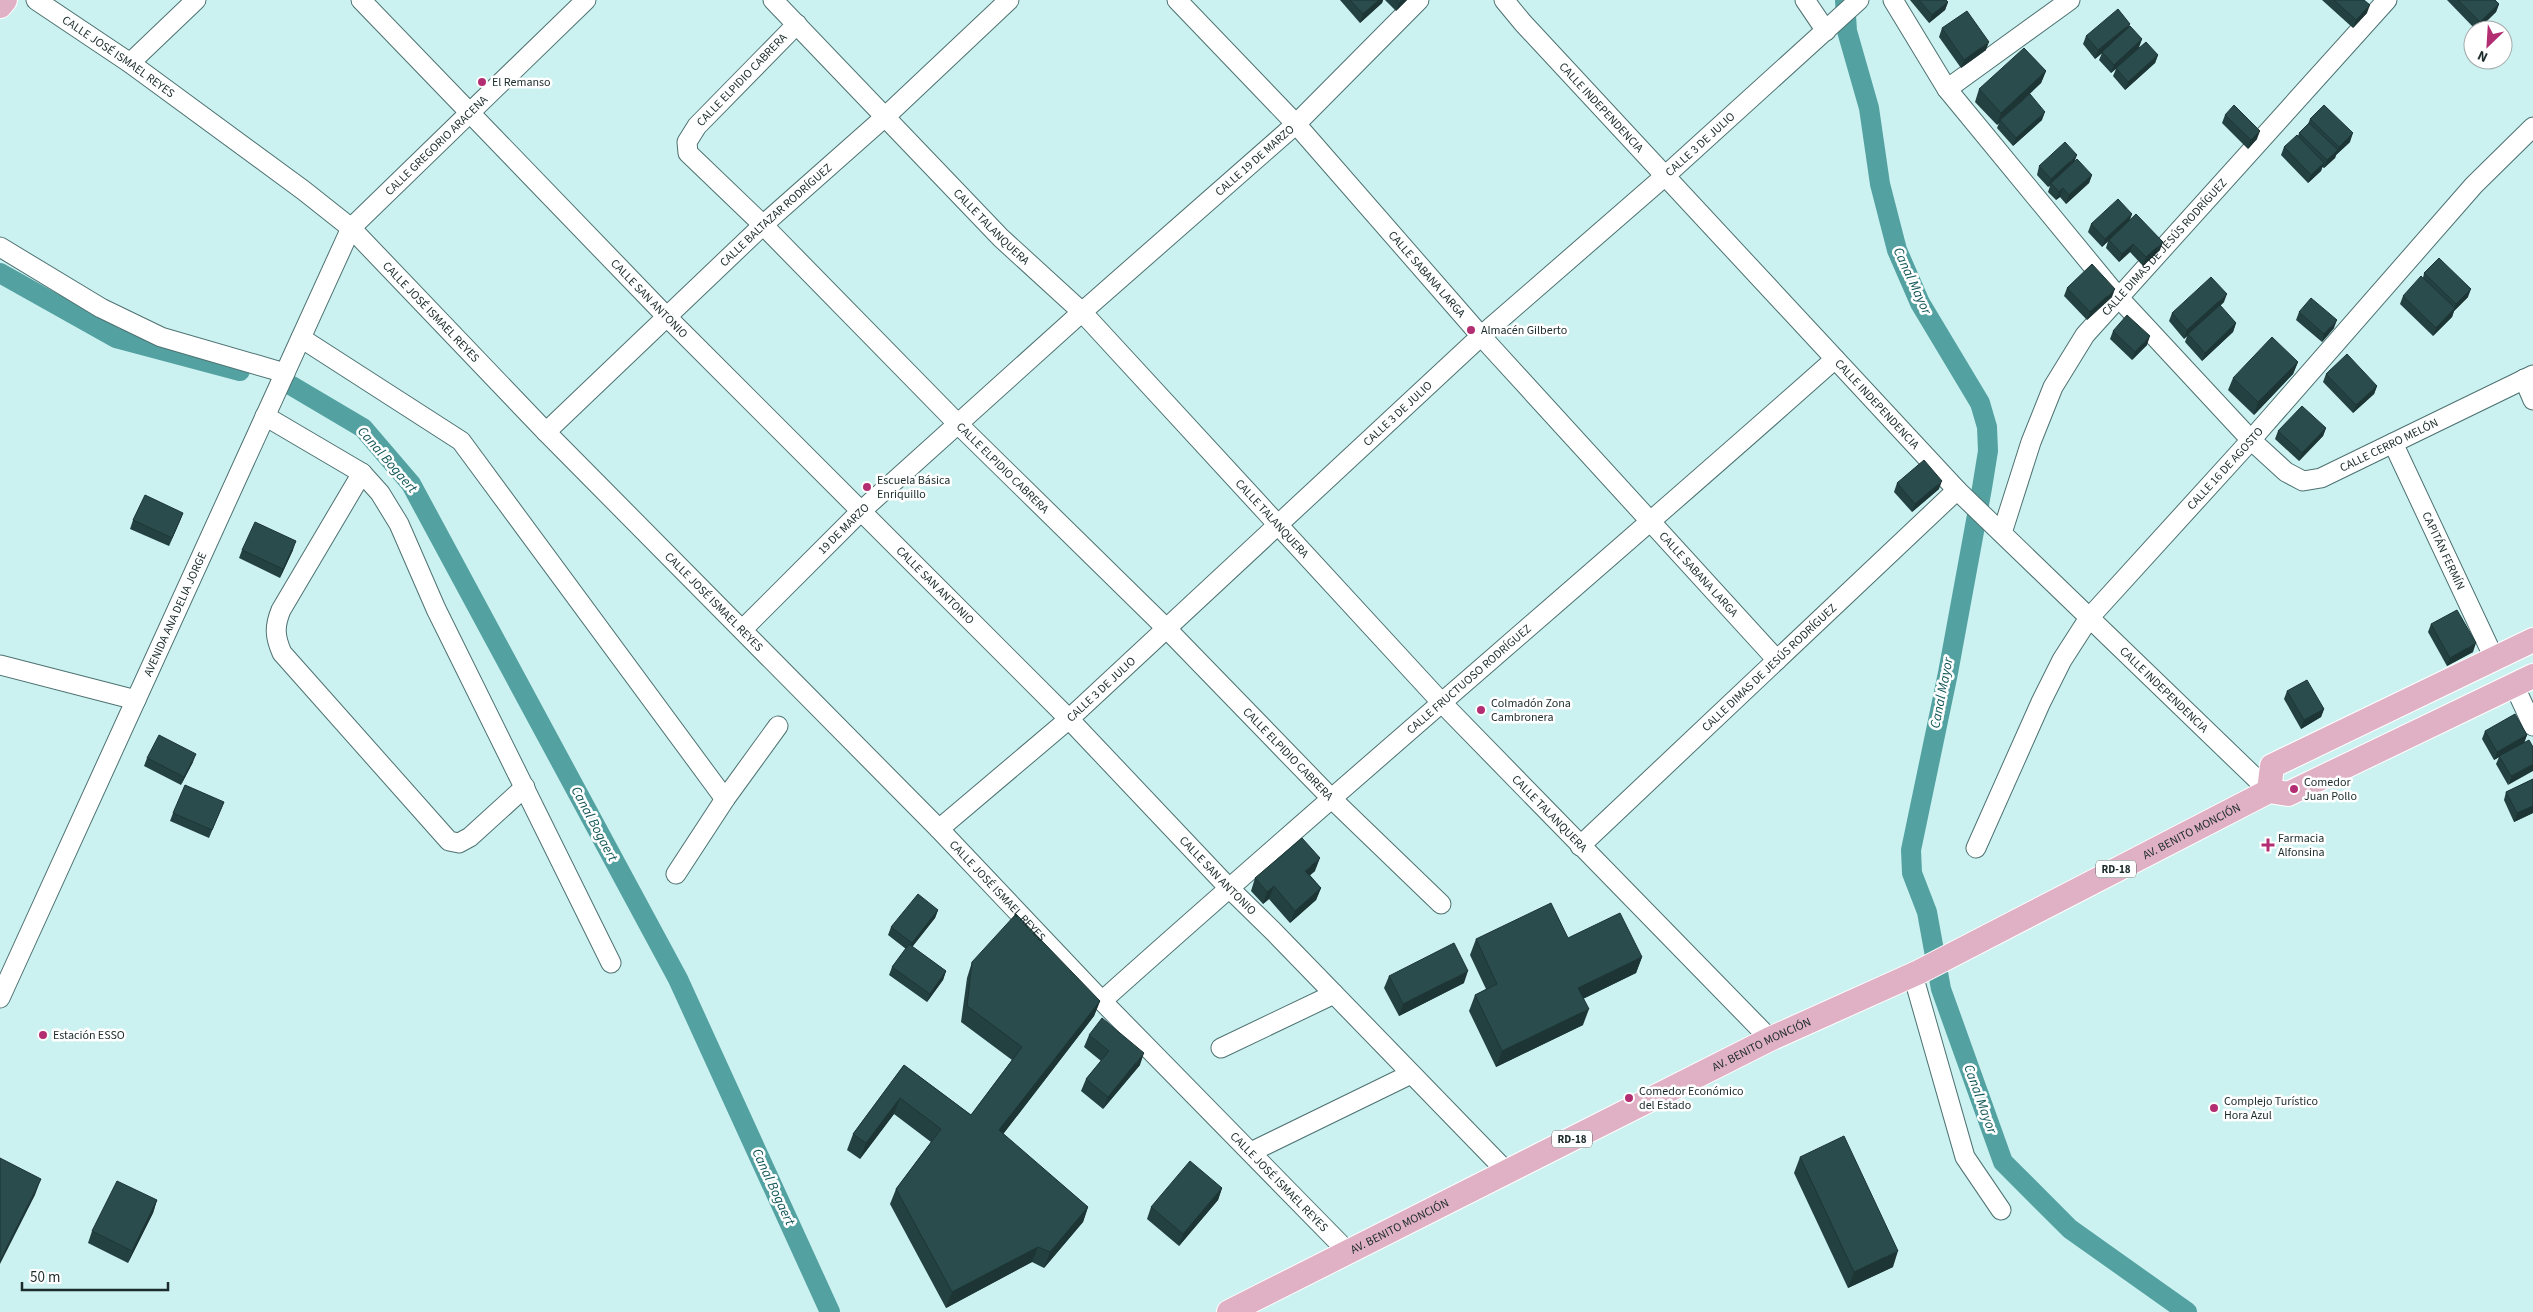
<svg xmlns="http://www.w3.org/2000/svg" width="2533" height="1312" font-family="'Source Sans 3',sans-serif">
<rect width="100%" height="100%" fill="#cbf2f1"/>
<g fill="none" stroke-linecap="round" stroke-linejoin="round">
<!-- canal -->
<g stroke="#53a1a1" stroke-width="20">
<polyline points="1845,0 1847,31 1869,108 1880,184 1897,250 1920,303 1980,403 1987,427 1988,451 1982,488 1948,673 1911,850 1912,873 1927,912 1941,989 2003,1162 2070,1229 2187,1312"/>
<polyline points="0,273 116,338 240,371"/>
<polyline points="292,386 363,428 411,484 678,979 830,1312"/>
</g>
<defs>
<g id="minor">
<path id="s1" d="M 36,0 L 130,63 L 303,190 L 351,228 L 546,432 L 939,829 L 1102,1001 L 1349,1253"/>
<path id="s2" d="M 361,0 L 666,316 L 1069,719 L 1228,887 L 1274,932 L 1507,1172"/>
<path id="s3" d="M 773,0 L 1001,238 L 1082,312 L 1442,703 L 1770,1039"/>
<path id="s4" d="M 1177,0 L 1296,124 L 1481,336 L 1777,660"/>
<path id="s5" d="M 1504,0 L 1523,23 L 1957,490 L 2269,791"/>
<polyline points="1805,0 1826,31"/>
<path id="s6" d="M 1893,0 L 1947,89 L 2119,298 L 2251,440 L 2286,472 L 2303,481 L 2321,478 L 2533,375"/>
<path id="s7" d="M 797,24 L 697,126 L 687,142 L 688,153 L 763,225 L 958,424 L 1167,629 L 1331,798 L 1441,904"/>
<polyline points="130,63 196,0"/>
<polyline points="1947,89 2070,0"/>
<polyline points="0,247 101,308 161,337 285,373"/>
<polyline points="301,338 461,441 725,799"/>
<polyline points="2524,379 2533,400"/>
<polyline points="265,416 362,473 380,493 399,524 436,609 611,963"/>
<path id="s8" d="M 546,432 L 763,225 L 886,116 L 1009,0"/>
<path id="s9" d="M 2393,443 L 2494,658"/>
<path d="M 362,473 L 281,610 C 274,627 275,637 282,653 L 449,841 L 459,843 L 470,837 L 525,787"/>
<path id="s10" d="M 2002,533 L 2031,442 L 2053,387 L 2085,335 L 2387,0"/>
<path id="s11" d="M 743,629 L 860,512 L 1082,312 L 1296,124 L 1419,0"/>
<polyline points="0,665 136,700"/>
<polyline points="2514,685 2533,726"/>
<path id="s12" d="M 939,829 L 1069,719 L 1481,336 L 1665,176 L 1859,0"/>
<path id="s13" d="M 1580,846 L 1957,490"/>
<path id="s14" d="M 1976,848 L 2041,702 L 2062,660 L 2089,618 L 2251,440 L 2474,185 L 2533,127"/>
<polyline points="676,874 725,799 778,726"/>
<polyline points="1913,975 1965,1157 2001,1210"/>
<path id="s15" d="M 0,998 L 351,228 L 586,0"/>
<path id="s16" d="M 1102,1001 C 1344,784 1592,575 1835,359"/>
<polyline points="1221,1048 1334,994"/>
<polyline points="1251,1152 1411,1074"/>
</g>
<g id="major">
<polyline points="0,6 5,0"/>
<polyline points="2269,791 2272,766 2533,640"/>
<path id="s17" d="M 1229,1312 L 1770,1039 L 1919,972 L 2269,791 L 2288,794 L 2533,676"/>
</g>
</defs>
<!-- minor casing -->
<use href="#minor" stroke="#4e7171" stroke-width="21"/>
<!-- major casing -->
<use href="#major" stroke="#fff" stroke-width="26"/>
<!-- minor -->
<use href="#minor" stroke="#fff" stroke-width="19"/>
<!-- major -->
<use href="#major" stroke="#e0b1c4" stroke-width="24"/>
</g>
<!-- wall -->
<g fill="#244141">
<polygon points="1340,0 1383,0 1382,3 1360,23"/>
<polygon points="1385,0 1407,0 1396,11"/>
<polygon points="1910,0 1946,0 1948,2 1945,10 1929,23"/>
<polygon points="2322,0 2364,0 2367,13 2353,28"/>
<polygon points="2447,0 2495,0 2499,4 2496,12 2478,30 2476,30"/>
<polygon points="2129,27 2142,39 2139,47 2158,55 2155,63 2125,90 2113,76 2116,69 2111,73 2099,60 2102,53 2095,59 2083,44 2086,36"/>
<polygon points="1942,28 1986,50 1961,68 1939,37"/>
<polygon points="2046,71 2041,83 2022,101 2042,120 2013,146 1997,128 1999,123 1997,125 1975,102 1979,89"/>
<polygon points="2225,115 2257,139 2248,149 2222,123"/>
<polygon points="2310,119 2350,142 2336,155 2335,158 2324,168 2322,167 2321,171 2308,183 2281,155 2284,147 2298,136 2299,133 2308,124"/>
<polygon points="2074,161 2092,175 2089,183 2066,204 2060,197 2056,200 2048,192 2050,186 2048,187 2037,175 2039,166"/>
<polygon points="2132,214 2129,221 2160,250 2143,266 2130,252 2119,262 2106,248 2108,241 2102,247 2088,232 2091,224"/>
<polygon points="2424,273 2468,297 2454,311 2452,317 2433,336 2400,304 2403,296 2423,278"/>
<polygon points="2067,288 2112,297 2087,320 2064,296"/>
<polygon points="2224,302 2220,306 2236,323 2233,332 2202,361 2185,342 2187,336 2184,339 2169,321 2172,313"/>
<polygon points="2299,312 2334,328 2322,342 2296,320"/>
<polygon points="2113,331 2147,345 2132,360 2110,339"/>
<polygon points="2298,362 2293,374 2254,415 2228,390 2233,378"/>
<polygon points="2326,374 2377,386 2374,394 2353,413 2323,382"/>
<polygon points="2326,428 2323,436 2299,461 2275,439 2278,431"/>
<polygon points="1897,483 1939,489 1912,512 1894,492"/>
<polygon points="183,513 169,546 130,529 133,520"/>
<polygon points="242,550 293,550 280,578 239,558"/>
<polygon points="2431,624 2473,652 2447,666 2428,632"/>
<polygon points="2287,691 2324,709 2321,717 2301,729 2284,699"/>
<polygon points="2485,731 2527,735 2508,785 2496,764 2499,757 2494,760 2482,739"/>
<polygon points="147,758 193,762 181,785 144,766"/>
<polygon points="2533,779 2533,813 2514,822 2504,800 2506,792"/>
<polygon points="224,802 209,838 170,821 173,813"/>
<polygon points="1315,871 1310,875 1321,888 1316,900 1290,923 1269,899 1263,904 1251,891 1255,878"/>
<polygon points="938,910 935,918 912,947 946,971 943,980 927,1002 889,975 892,967 906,949 888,935 891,927"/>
<polygon points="1568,938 1642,957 1636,973 1583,999 1583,1025 1496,1067 1469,1011 1475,995 1486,989 1470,955 1476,939"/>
<polygon points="972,962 1100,1001 1094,1016 1003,1134 1088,1207 1083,1222 1044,1268 1032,1262 946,1308 890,1204 896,1189 931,1142 894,1114 860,1159 847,1150 853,1134 904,1065 971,1115 1012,1060 961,1022 967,978"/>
<polygon points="1389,976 1464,983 1399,1016 1384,988"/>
<polygon points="1089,1035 1140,1065 1103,1109 1081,1091 1086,1079 1101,1061 1084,1047"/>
<polygon points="1800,1157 1893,1267 1848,1288 1794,1173"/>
<polygon points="1222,1188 1218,1200 1179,1246 1147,1219 1151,1207"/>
<polygon points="157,1200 153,1213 128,1263 88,1243 92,1231"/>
</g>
<!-- shaded-wall -->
<g fill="#1d3535">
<polygon points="1379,0 1383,0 1382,3 1360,23 1363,14"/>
<polygon points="1402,0 1407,0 1396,11 1399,3"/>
<polygon points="1948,2 1945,10 1929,23 1932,15"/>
<polygon points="2499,4 2496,12 2477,30 2480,22"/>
<polygon points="2370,5 2367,13 2353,28 2356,20"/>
<polygon points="2130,24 2128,32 2095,59 2098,50"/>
<polygon points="2142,39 2139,47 2111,73 2114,65"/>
<polygon points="1989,42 1986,50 1961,68 1964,60"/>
<polygon points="2158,55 2155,63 2125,90 2128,82"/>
<polygon points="2046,71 2041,83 2001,121 2000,120 1999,123 1997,125 2001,113"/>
<polygon points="2045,112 2042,120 2013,146 2016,138"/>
<polygon points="2260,131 2257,139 2248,149 2251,140"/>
<polygon points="2353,133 2350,142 2336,155 2339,147"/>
<polygon points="2338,150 2335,158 2324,168 2327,160"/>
<polygon points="2077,155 2074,163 2051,183 2048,187 2051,179"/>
<polygon points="2324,163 2321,171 2308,183 2311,175"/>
<polygon points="2092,175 2089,183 2066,204 2069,195"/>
<polygon points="2063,188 2060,197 2056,200 2059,192"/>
<polygon points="2132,214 2129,222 2102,247 2105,239"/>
<polygon points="2163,242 2160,250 2143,266 2146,257"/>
<polygon points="2133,244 2130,252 2119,262 2122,254"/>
<polygon points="2115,289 2112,297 2087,320 2090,312"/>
<polygon points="2471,289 2468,297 2454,311 2452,317 2433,336 2436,328 2454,309 2456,304"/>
<polygon points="2227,294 2224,302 2188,335 2188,334 2187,336 2184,339 2187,330"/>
<polygon points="2337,320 2334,328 2322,342 2324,334"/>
<polygon points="2236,323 2233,332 2202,361 2205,353"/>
<polygon points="2150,336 2147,345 2132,360 2135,352"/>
<polygon points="2298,362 2293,374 2254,415 2258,402"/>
<polygon points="2377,386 2374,394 2353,413 2356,405"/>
<polygon points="2326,428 2323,436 2299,461 2302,453"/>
<polygon points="1942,481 1939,489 1912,512 1915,504"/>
<polygon points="183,513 180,521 169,546 172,538"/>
<polygon points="296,541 293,550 280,578 283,569"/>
<polygon points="2476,643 2473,652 2447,666 2450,658"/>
<polygon points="2324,709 2321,717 2301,729 2304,720"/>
<polygon points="2527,735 2524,743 2494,760 2497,752"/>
<polygon points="196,754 193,762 181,785 184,777"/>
<polygon points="2533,764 2533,771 2508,785 2511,776"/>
<polygon points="2533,806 2533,813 2514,822 2517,813"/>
<polygon points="1320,858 1315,871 1301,883 1305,871"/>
<polygon points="1274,886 1269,899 1263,904 1267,892"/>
<polygon points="1321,888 1316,900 1290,923 1295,911"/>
<polygon points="938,910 935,918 909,951 912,943"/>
<polygon points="1642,957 1636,973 1572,1004 1578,988"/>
<polygon points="946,971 943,980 927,1002 930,994"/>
<polygon points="1468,971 1464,983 1399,1016 1403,1004"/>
<polygon points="1100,1001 1094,1016 994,1146 999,1130"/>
<polygon points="1589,1009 1583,1025 1496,1067 1502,1051"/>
<polygon points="1144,1053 1140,1065 1103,1109 1108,1097"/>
<polygon points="900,1098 894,1114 860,1159 866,1143"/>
<polygon points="41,1179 35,1195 0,1264 0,1260"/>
<polygon points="1222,1188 1218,1200 1179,1246 1183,1234"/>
<polygon points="157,1200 153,1213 128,1263 132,1251"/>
<polygon points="1088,1207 1083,1222 1044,1268 1050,1252"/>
<polygon points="1038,1247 1032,1262 946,1308 952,1292"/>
<polygon points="1898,1251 1893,1267 1848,1288 1854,1272"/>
</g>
<!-- building -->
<g fill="#2a4c4c" stroke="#1d3535">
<polygon points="1350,0 1379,0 1363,14"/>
<polygon points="1396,0 1402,0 1399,3"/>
<polygon points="1919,0 1946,0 1948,2 1932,15"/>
<polygon points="2334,0 2364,0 2370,5 2356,20"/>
<polygon points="2458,0 2495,0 2499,4 2480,22"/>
<polygon points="2118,9 2130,24 2098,50 2086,36"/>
<polygon points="1967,11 1989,42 1964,60 1942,28"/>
<polygon points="2130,26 2142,39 2114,65 2102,52"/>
<polygon points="2146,42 2158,55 2128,82 2116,68"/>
<polygon points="2024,48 2046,71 2001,113 1979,89"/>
<polygon points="2030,94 2045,112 2016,138 2000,120"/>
<polygon points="2234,105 2260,131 2251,140 2225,115"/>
<polygon points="2324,105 2353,133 2339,147 2310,119"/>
<polygon points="2309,123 2338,150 2327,160 2299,133"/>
<polygon points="2297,135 2324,163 2311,175 2284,147"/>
<polygon points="2065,142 2077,155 2051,179 2039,166"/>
<polygon points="2077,159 2092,175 2069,195 2063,188 2059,192 2051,183"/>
<polygon points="2118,199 2132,214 2105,239 2091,224"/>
<polygon points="2136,214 2163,242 2146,257 2133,244 2122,254 2109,240"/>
<polygon points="2439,258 2471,289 2456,304 2424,273"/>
<polygon points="2092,264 2115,289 2090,312 2067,288"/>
<polygon points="2421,276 2455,308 2436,328 2403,296"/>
<polygon points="2211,277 2227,294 2187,330 2172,313"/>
<polygon points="2311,298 2337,320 2324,334 2299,312"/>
<polygon points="2220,305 2236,323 2205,353 2188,334"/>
<polygon points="2127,315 2150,336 2135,352 2113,331"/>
<polygon points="2272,337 2298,362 2258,402 2233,378"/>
<polygon points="2347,354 2377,386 2356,405 2326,374"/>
<polygon points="2302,406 2326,428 2302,453 2278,431"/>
<polygon points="1924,460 1942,481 1915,504 1897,483"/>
<polygon points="145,495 183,513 172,538 133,520"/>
<polygon points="255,522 296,541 283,569 242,550"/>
<polygon points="2457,610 2476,643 2450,658 2431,624"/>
<polygon points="2307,680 2324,709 2304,720 2287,691"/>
<polygon points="2515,714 2527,735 2497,752 2485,731"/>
<polygon points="159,735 196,754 184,777 147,758"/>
<polygon points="2529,740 2533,747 2533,764 2511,776 2499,756"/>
<polygon points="2533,779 2533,806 2517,813 2506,792"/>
<polygon points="185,785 224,802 212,830 173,813"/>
<polygon points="1302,838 1320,858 1305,871 1321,888 1295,911 1274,886 1267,892 1255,878"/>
<polygon points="918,894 938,910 912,943 891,927"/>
<polygon points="1551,903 1568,938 1620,913 1642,957 1578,988 1589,1009 1502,1051 1475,995 1497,984 1476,939"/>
<polygon points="1016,914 1100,1001 999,1130 1088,1207 1050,1252 1038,1247 952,1292 896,1189 941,1129 900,1098 866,1143 853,1134 904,1065 971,1115 1022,1047 967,1006 972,962"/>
<polygon points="1454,943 1468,971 1403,1004 1389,976"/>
<polygon points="909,944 946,971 930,994 892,967"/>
<polygon points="1102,1018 1144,1053 1108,1097 1086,1079 1109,1051 1089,1035"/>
<polygon points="1844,1136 1898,1251 1854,1272 1800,1157"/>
<polygon points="0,1158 41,1179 0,1260"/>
<polygon points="1190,1161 1222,1188 1183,1234 1151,1207"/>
<polygon points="117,1181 157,1200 132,1251 92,1231"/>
</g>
<!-- markers -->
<g fill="#b32d72" stroke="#fff" stroke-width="2">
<circle cx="482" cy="82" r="5"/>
<circle cx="1471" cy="330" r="5"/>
<circle cx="867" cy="487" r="5"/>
<circle cx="1481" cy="710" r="5"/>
<circle cx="2294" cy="789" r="5"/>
<path d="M2265.5 837.5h5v5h5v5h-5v5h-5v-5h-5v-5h5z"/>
<circle cx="43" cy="1035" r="5"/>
<circle cx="1629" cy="1098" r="5"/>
<circle cx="2214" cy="1108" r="5"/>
</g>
<g text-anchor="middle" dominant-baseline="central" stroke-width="5" stroke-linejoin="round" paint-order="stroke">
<!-- shield labels -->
<g fill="#fff" stroke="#606b6b" stroke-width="1">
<rect x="2096" y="860.5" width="40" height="17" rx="4"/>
<rect x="1552" y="1130.5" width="40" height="17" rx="4"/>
</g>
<g font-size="11" font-weight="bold" fill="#1c2b2b">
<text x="2116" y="869">RD-18</text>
<text x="1572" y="1139">RD-18</text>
</g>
<!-- street labels -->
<g font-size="12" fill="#1c2b2b" stroke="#fff">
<text stroke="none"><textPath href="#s1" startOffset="100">CALLE JOSÉ ISMAEL REYES</textPath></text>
<text transform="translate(742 80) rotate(-46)">CALLE ELPIDIO CABRERA</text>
<text stroke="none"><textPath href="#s5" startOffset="145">CALLE INDEPENDENCIA</textPath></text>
<text stroke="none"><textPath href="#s12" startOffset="1024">CALLE 3 DE JULIO</textPath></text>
<text stroke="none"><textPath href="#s15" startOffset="965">CALLE GREGORIO ARACENA</textPath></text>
<text stroke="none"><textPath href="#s11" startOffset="694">CALLE 19 DE MARZO</textPath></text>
<text stroke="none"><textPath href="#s8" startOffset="316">CALLE BALTAZAR RODRÍGUEZ</textPath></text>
<text stroke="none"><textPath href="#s3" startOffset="315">CALLE TALANQUERA</textPath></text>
<text stroke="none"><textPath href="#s10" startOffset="334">CALLE DIMAS DE JESÚS RODRÍGUEZ</textPath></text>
<text stroke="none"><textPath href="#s4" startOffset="371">CALLE SABANA LARGA</textPath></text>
<text stroke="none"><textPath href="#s2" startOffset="415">CALLE SAN ANTONIO</textPath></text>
<text stroke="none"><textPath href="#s1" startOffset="505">CALLE JOSÉ ISMAEL REYES</textPath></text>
<text stroke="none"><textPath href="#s5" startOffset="550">CALLE INDEPENDENCIA</textPath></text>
<text stroke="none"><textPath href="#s12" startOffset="619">CALLE 3 DE JULIO</textPath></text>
<text stroke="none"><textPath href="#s6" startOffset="729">CALLE CERRO MELÓN</textPath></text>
<text stroke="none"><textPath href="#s7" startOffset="618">CALLE ELPIDIO CABRERA</textPath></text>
<text stroke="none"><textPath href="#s14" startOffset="459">CALLE 16 DE AGOSTO</textPath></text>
<text stroke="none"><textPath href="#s3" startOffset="720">CALLE TALANQUERA</textPath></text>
<text stroke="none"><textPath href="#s11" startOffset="142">19 DE MARZO</textPath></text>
<text stroke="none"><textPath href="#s9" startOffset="119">CAPITÁN FERMÍN</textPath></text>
<text stroke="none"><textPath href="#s4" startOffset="776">CALLE SABANA LARGA</textPath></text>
<text stroke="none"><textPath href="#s2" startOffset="820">CALLE SAN ANTONIO</textPath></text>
<text stroke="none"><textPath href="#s1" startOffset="910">CALLE JOSÉ ISMAEL REYES</textPath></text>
<text stroke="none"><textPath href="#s15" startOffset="422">AVENIDA ANA DELIA JORGE</textPath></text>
<text stroke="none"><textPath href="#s13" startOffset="260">CALLE DIMAS DE JESÚS RODRÍGUEZ</textPath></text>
<text stroke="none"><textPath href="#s16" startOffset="488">CALLE FRUCTUOSO RODRÍGUEZ</textPath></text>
<text stroke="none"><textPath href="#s12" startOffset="214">CALLE 3 DE JULIO</textPath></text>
<text stroke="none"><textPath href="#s5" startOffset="955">CALLE INDEPENDENCIA</textPath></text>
<text stroke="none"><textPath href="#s7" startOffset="1022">CALLE ELPIDIO CABRERA</textPath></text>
<text stroke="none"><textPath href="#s3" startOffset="1125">CALLE TALANQUERA</textPath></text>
<text stroke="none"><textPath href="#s17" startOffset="1076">AV. BENITO MONCIÓN</textPath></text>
<text stroke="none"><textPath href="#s2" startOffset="1225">CALLE SAN ANTONIO</textPath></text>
<text stroke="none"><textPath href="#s1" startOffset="1315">CALLE JOSÉ ISMAEL REYES</textPath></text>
<text stroke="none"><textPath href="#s17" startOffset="596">AV. BENITO MONCIÓN</textPath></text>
<text stroke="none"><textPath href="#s1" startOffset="1720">CALLE JOSÉ ISMAEL REYES</textPath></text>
<text stroke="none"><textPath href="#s17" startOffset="191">AV. BENITO MONCIÓN</textPath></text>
</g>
<!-- poi labels -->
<g font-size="12" fill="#1c2b2b" stroke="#fff" text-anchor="start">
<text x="492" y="82">El Remanso</text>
<text x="1481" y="330">Almacén Gilberto</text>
<text x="877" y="480">Escuela Básica<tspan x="877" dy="14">Enriquillo</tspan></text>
<text x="1491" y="703">Colmadón Zona<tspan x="1491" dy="14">Cambronera</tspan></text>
<text x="2304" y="782">Comedor<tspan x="2304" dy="14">Juan Pollo</tspan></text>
<text x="2278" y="838">Farmacia<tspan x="2278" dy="14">Alfonsina</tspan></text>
<text x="53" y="1035">Estación ESSO</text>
<text x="1639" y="1091">Comedor Económico<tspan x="1639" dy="14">del Estado</tspan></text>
<text x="2224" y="1101">Complejo Turístico<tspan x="2224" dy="14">Hora Azul</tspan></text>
</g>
<!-- water labels -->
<g font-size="14" font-style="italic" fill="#105556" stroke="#fff">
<text transform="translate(1912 281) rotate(65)">Canal Mayor</text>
<text transform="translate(387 460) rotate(49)">Canal Bogaert</text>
<text transform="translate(1942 693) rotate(-79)">Canal Mayor</text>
<text transform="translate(594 824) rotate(62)">Canal Bogaert</text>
<text transform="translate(1980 1099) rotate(70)">Canal Mayor</text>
<text transform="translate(773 1187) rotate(65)">Canal Bogaert</text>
</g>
</g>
<!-- north arrow -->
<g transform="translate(2488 45) rotate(205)"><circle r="24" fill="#ffffff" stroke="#a4aaaa"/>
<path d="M0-4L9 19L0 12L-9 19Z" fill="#b32d72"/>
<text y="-8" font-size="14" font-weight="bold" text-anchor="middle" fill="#1c2b2b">N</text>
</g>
<!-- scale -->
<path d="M22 1282v8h146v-8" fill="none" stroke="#1c2b2b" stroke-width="2.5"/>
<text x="30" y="1282" font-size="15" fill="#1c2b2b" stroke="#ffffff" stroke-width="4" paint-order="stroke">50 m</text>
</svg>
